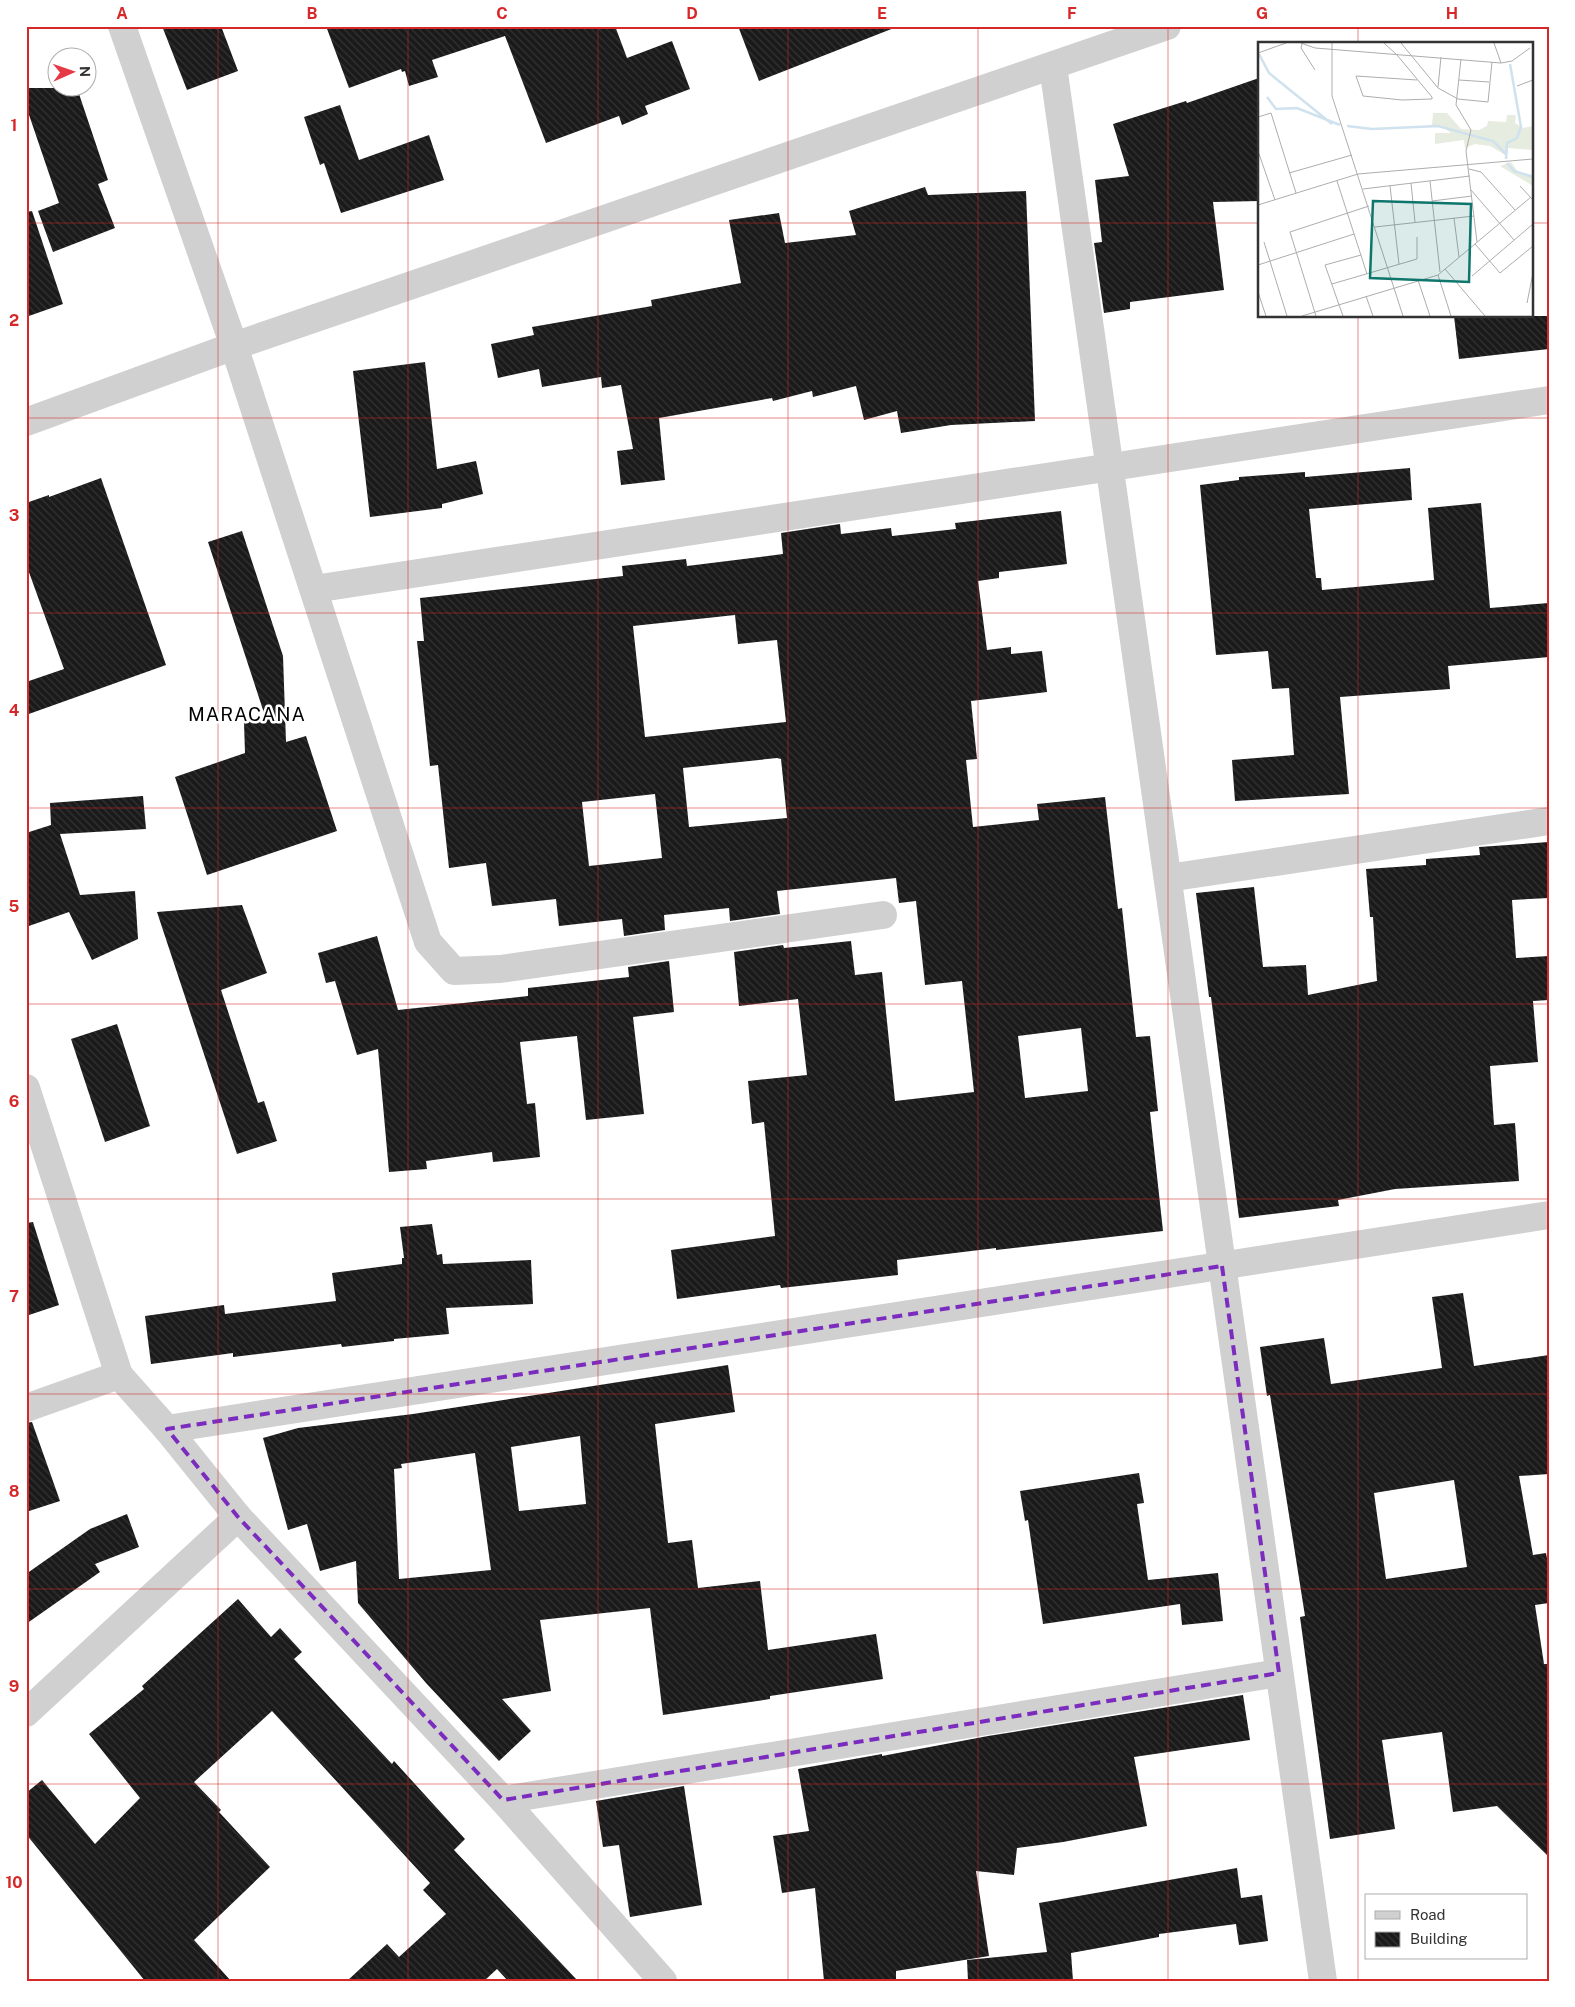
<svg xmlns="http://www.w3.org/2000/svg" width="1575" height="2007" font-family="'Public Sans',sans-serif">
<defs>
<pattern id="building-back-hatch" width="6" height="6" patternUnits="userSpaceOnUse" patternTransform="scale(1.25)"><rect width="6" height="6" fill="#1a1a1a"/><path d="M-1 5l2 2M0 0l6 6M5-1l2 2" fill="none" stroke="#333"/></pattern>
</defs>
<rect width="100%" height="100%" fill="#fff"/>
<!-- building -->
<g fill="url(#building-back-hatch)" fill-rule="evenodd">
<polygon points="162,26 221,26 238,71 187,90"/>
<polygon points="326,26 615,26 627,58 672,41 690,89 645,106 648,114 622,125 619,116 546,143 505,36 432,60 438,77 409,86 405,71 402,72 401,69 349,88"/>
<polygon points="738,26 894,26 894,28 759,81"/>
<polygon points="1259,78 1259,201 1213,202 1224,290 1130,302 1130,309 1104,313 1094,243 1102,242 1095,180 1129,176 1113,124 1186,101 1187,103"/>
<polygon points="26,88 77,88 108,180 98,184 115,228 53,252 38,211 59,203 26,106"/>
<polygon points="340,105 359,160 429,135 444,180 341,213 324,163 320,165 304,117"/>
<polygon points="925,187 928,195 1026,191 1035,421 951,425 901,433 897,411 864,420 856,386 813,397 812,391 773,401 772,398 659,418 665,480 621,485 617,451 633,449 621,385 602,388 601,377 542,387 539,369 498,378 491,344 534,335 532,327 652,306 651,300 741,283 729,220 779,213 785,243 856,235 849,211"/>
<polygon points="32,211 63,304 26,317 26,212"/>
<polygon points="1454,316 1549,316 1549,349 1459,359"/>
<polygon points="425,362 437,469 476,461 483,494 442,504 442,508 370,517 353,371"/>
<polygon points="1410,468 1412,500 1309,509 1316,578 1321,578 1322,590 1434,580 1428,508 1481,503 1490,608 1549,603 1549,657 1448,666 1450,689 1340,697 1349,794 1235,801 1232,760 1294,755 1289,688 1272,689 1268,651 1216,655 1200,485 1239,480 1239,477 1305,472 1305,477"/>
<polygon points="101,478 166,665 26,715 26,682 64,669 26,564 26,503 49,495 49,497"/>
<path d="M 1061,511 L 1067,564 L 999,572 L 999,578 L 978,581 L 987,650 L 1011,647 L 1011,654 L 1042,651 L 1047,692 L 971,701 L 977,759 L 966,760 L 973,827 L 1039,820 L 1037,804 L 1105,797 L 1118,909 L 1122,908 L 1136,1037 L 1150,1036 L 1158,1111 L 1150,1112 L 1163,1231 L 996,1250 L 996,1248 L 897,1260 L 898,1275 L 781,1288 L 780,1285 L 677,1299 L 671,1250 L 775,1236 L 764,1122 L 752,1124 L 748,1081 L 807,1075 L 798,999 L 739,1006 L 734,952 L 783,945 L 784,948 L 851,941 L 855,975 L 882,972 L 895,1101 L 974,1092 L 962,981 L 925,985 L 916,901 L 899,903 L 896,878 L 777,891 L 780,914 L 730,921 L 729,908 L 664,915 L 665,930 L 624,936 L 622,919 L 559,926 L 556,899 L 492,906 L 486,863 L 449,868 L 438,765 L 430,766 L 417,641 L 424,641 L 420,598 L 623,576 L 622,566 L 686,559 L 687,566 L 783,554 L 781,533 L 840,524 L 841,534 L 891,528 L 892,536 L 956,529 L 955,523 ZM 735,615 L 738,644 L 777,640 L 786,722 L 645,737 L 633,626 ZM 777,758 L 781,759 L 787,818 L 689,827 L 683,768 ZM 655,794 L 662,858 L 589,866 L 582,802 ZM 1081,1028 L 1088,1091 L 1025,1098 L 1018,1036 Z"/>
<polygon points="242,531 283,656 286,742 306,736 337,831 207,875 175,777 245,753 244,723 265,716 208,542"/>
<polygon points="143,796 146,829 60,834 80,895 135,891 138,939 92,960 69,912 26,927 26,833 51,825 50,803"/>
<polygon points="1549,842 1549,898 1512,900 1516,958 1549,956 1549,1000 1533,1001 1538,1062 1490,1066 1494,1125 1515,1123 1519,1181 1395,1189 1338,1200 1339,1206 1239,1218 1211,997 1209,997 1196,893 1254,887 1263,967 1306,965 1308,995 1377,981 1373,917 1370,917 1366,869 1426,865 1426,859 1480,855 1479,847"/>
<polygon points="242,905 267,973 221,990 258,1103 264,1101 277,1141 237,1154 157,912"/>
<polygon points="377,936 398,1010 528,996 528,988 629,977 628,967 669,961 674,1012 633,1017 644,1114 586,1120 577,1036 520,1042 527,1104 535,1103 540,1157 493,1162 492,1152 426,1161 427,1169 389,1172 378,1049 357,1055 335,981 326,983 318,953"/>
<polygon points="117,1024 150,1126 105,1142 71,1039"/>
<polygon points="33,1222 59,1305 26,1316 26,1223"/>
<polygon points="432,1224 437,1255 442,1254 443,1264 531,1260 533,1304 446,1308 449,1334 394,1339 394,1341 342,1347 341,1344 233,1357 233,1353 151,1364 145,1316 224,1305 225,1314 336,1301 332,1273 402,1264 402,1258 404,1258 400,1227"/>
<path d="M 1463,1293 L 1474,1366 L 1549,1355 L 1549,1474 L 1519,1476 L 1533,1555 L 1546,1553 L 1549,1569 L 1549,1603 L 1535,1605 L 1544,1664 L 1549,1664 L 1549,1857 L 1497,1806 L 1453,1812 L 1442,1732 L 1382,1740 L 1395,1829 L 1330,1839 L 1300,1617 L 1305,1616 L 1270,1395 L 1267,1396 L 1260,1347 L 1324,1338 L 1331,1384 L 1442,1368 L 1432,1297 ZM 1454,1480 L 1467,1567 L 1386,1579 L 1374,1493 Z"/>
<path d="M 728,1365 L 735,1412 L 655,1424 L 668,1543 L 692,1540 L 698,1588 L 760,1581 L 768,1650 L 876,1634 L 883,1679 L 770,1696 L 770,1699 L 663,1715 L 650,1608 L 540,1620 L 551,1691 L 502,1699 L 531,1731 L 499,1761 L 426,1683 L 358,1603 L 356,1561 L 320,1571 L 307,1524 L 288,1530 L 263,1438 L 298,1428 L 413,1414 ZM 580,1436 L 586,1504 L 519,1511 L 511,1447 ZM 475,1453 L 491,1570 L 399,1579 L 394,1469 L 402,1468 L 401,1464 Z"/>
<polygon points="32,1422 60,1501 26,1512 26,1423"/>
<polygon points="1139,1473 1144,1503 1137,1504 1148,1580 1218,1573 1223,1621 1182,1625 1180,1604 1043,1624 1028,1520 1025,1521 1020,1491"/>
<polygon points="127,1514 139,1547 95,1564 100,1572 26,1624 26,1574 90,1529"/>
<polygon points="238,1599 271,1637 280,1628 302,1652 294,1659 392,1764 394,1761 465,1839 454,1850 578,1981 508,1981 497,1969 484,1981 347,1981 387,1944 399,1957 446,1914 423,1890 430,1883 272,1711 194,1782 221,1810 219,1812 270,1867 194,1940 231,1981 145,1981 26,1834 26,1793 42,1780 95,1844 140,1798 89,1734 144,1689 142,1686"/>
<polygon points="1243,1695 1250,1740 1134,1757 1147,1826 1063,1842 1017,1848 1014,1875 976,1871 989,1956 896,1971 896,1981 824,1981 815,1888 782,1893 773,1836 809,1831 798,1769 882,1754 882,1756 988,1736"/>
<polygon points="684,1786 702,1905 630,1917 619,1845 603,1847 596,1801"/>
<polygon points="1237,1868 1241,1898 1262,1895 1268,1941 1239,1945 1236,1924 1159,1934 1159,1937 1071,1953 1073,1981 968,1981 967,1960 1047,1952 1039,1903"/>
</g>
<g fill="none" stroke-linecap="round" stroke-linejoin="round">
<!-- minor -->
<g stroke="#d0d0d0" stroke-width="28">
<polyline points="122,26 234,346 428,942 454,971 500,969 883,915"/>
<polyline points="1053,66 1323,1981"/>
<polyline points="314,589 1549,400"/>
<polyline points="1168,878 1549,821"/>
<polyline points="26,1088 119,1375 167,1429 238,1517 503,1800 663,1981"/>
<polyline points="26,1408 119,1375"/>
<polyline points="167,1429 1549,1215"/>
<polyline points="26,1713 238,1517"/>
<polyline points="503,1800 1279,1673"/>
</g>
<!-- tertiary -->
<polyline stroke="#d0d0d0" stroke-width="28" points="26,422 234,346 1167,26"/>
</g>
<!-- marked area -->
<path fill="none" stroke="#7b2cbf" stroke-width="4" stroke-dasharray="10 6" stroke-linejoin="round" d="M 1222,1266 L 1279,1673 L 503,1800 L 238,1517 L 167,1429 Z"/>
<!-- grid -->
<path fill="none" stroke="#d62828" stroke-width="1" stroke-opacity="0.55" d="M 218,26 L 218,1981M 408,26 L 408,1981M 598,26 L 598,1981M 788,26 L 788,1981M 978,26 L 978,1981M 1168,26 L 1168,1981M 1358,26 L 1358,44M 26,223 L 1259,223M 1531,223 L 1549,223M 1358,316 L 1358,1981M 26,418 L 1549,418M 26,613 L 1549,613M 26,808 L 1549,808M 26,1004 L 1549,1004M 26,1199 L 1549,1199M 26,1394 L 1549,1394M 26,1589 L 1549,1589M 26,1784 L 1549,1784"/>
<g text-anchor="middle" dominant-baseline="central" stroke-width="5" stroke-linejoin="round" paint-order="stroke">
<!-- quarter labels -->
<g font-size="19" letter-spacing="1" fill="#000" stroke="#fff">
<text x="247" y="714">MARACANA</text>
</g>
</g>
<!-- overview -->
<g transform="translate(1258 42)">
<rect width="275" height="275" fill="#fff"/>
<path d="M 253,120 L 260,130 L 275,133 L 275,144 L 242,124 Z" fill="#e6ecdf"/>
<path d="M 175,71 L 189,71 L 203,87 L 221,88 L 229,84 L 230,79 L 248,80 L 249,73 L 258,73 L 257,81 L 265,86 L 275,84 L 275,108 L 250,106 L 249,114 L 232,104 L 217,102 L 207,106 L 206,98 L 177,102 L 177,91 L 193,91 L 182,83 L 174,83 Z" fill="#e6ecdf"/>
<path fill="none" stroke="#cfe2ee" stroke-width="2.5" d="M 1,12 L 11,31 L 74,82M 9,55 L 18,67 L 39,66 L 82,83M 89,84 L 114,87 L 180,84 L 235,99 L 248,112M 248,117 L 249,101 L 259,96 L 263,85 L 252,22M 249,121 L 256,129 L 275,135"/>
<path fill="none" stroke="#adadad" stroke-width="1" d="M 43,1 L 57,6 L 243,21 L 254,19 L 272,6M 74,1 L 74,54 L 145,274M 126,1 L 139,13 L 174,55 L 174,57 L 144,58 L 105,54 L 98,34 L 159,38M 143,1 L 180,46 L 200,57 L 230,60 L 234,20M 236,1 L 243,21M 44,2 L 43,6 L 57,28M 0,11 L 28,1M 203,17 L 198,63 L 213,88 L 208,109 L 219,200M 201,38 L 231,40M 259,44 L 275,38M 180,45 L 183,15M 0,75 L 13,71 L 38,151M 0,109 L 17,158M 211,127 L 223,130 L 257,168M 31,131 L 94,113M 79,139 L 109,232M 172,139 L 182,230M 153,141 L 157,180M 132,144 L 141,222M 262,144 L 275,158M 105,147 L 212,134M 213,148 L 256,198M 174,159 L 214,154M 0,163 L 100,132 L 275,117M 196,176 L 201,215M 117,185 L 216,174M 6,200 L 29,274M 217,202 L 242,231 L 275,204M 0,223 L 96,192M 187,227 L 227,274M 180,233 L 193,274M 214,234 L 275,182M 160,238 L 172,274M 74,242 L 159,217 L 159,195M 0,250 L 8,274M 108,254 L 115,274M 269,261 L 275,231M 44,274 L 180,233 L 273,155M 58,274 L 32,190 L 111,164M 85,274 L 67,223 L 103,213"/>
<path fill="#0f766e" fill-opacity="0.15" stroke="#0f766e" stroke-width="2.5" d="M 115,159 L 213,162 L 211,240 L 112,236 Z"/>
<rect width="275" height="275" fill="none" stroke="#333" stroke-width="2.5"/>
</g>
<!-- border -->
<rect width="1575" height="2007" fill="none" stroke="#ffffff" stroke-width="55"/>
<!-- legend -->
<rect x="1365" y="1894" width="162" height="65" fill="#ffffff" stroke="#adadad"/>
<rect x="1375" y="1911" width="25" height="8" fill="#d0d0d0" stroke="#adadad"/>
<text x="1410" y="1920" font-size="15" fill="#333333">Road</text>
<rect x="1375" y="1932" width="25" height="15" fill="url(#building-back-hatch)" stroke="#adadad"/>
<text x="1410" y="1944" font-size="15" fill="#333333">Building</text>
<!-- north arrow -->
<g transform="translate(72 72) rotate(88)"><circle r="24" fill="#ffffff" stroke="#adadad"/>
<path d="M0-4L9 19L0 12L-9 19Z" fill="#e63946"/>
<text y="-8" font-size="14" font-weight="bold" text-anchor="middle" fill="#333333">N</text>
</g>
<rect x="28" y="28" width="1520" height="1952" fill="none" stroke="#d62828" stroke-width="2"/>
<g font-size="16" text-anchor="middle" font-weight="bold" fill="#d62828">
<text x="122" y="19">A</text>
<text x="312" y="19">B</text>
<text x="502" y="19">C</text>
<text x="692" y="19">D</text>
<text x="882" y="19">E</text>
<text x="1072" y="19">F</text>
<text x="1262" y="19">G</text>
<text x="1452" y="19">H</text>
<text x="14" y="131">1</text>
<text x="14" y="326">2</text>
<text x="14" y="521">3</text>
<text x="14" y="716">4</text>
<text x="14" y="912">5</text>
<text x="14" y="1107">6</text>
<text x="14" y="1302">7</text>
<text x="14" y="1497">8</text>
<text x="14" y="1692">9</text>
<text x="14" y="1888">10</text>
</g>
</svg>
